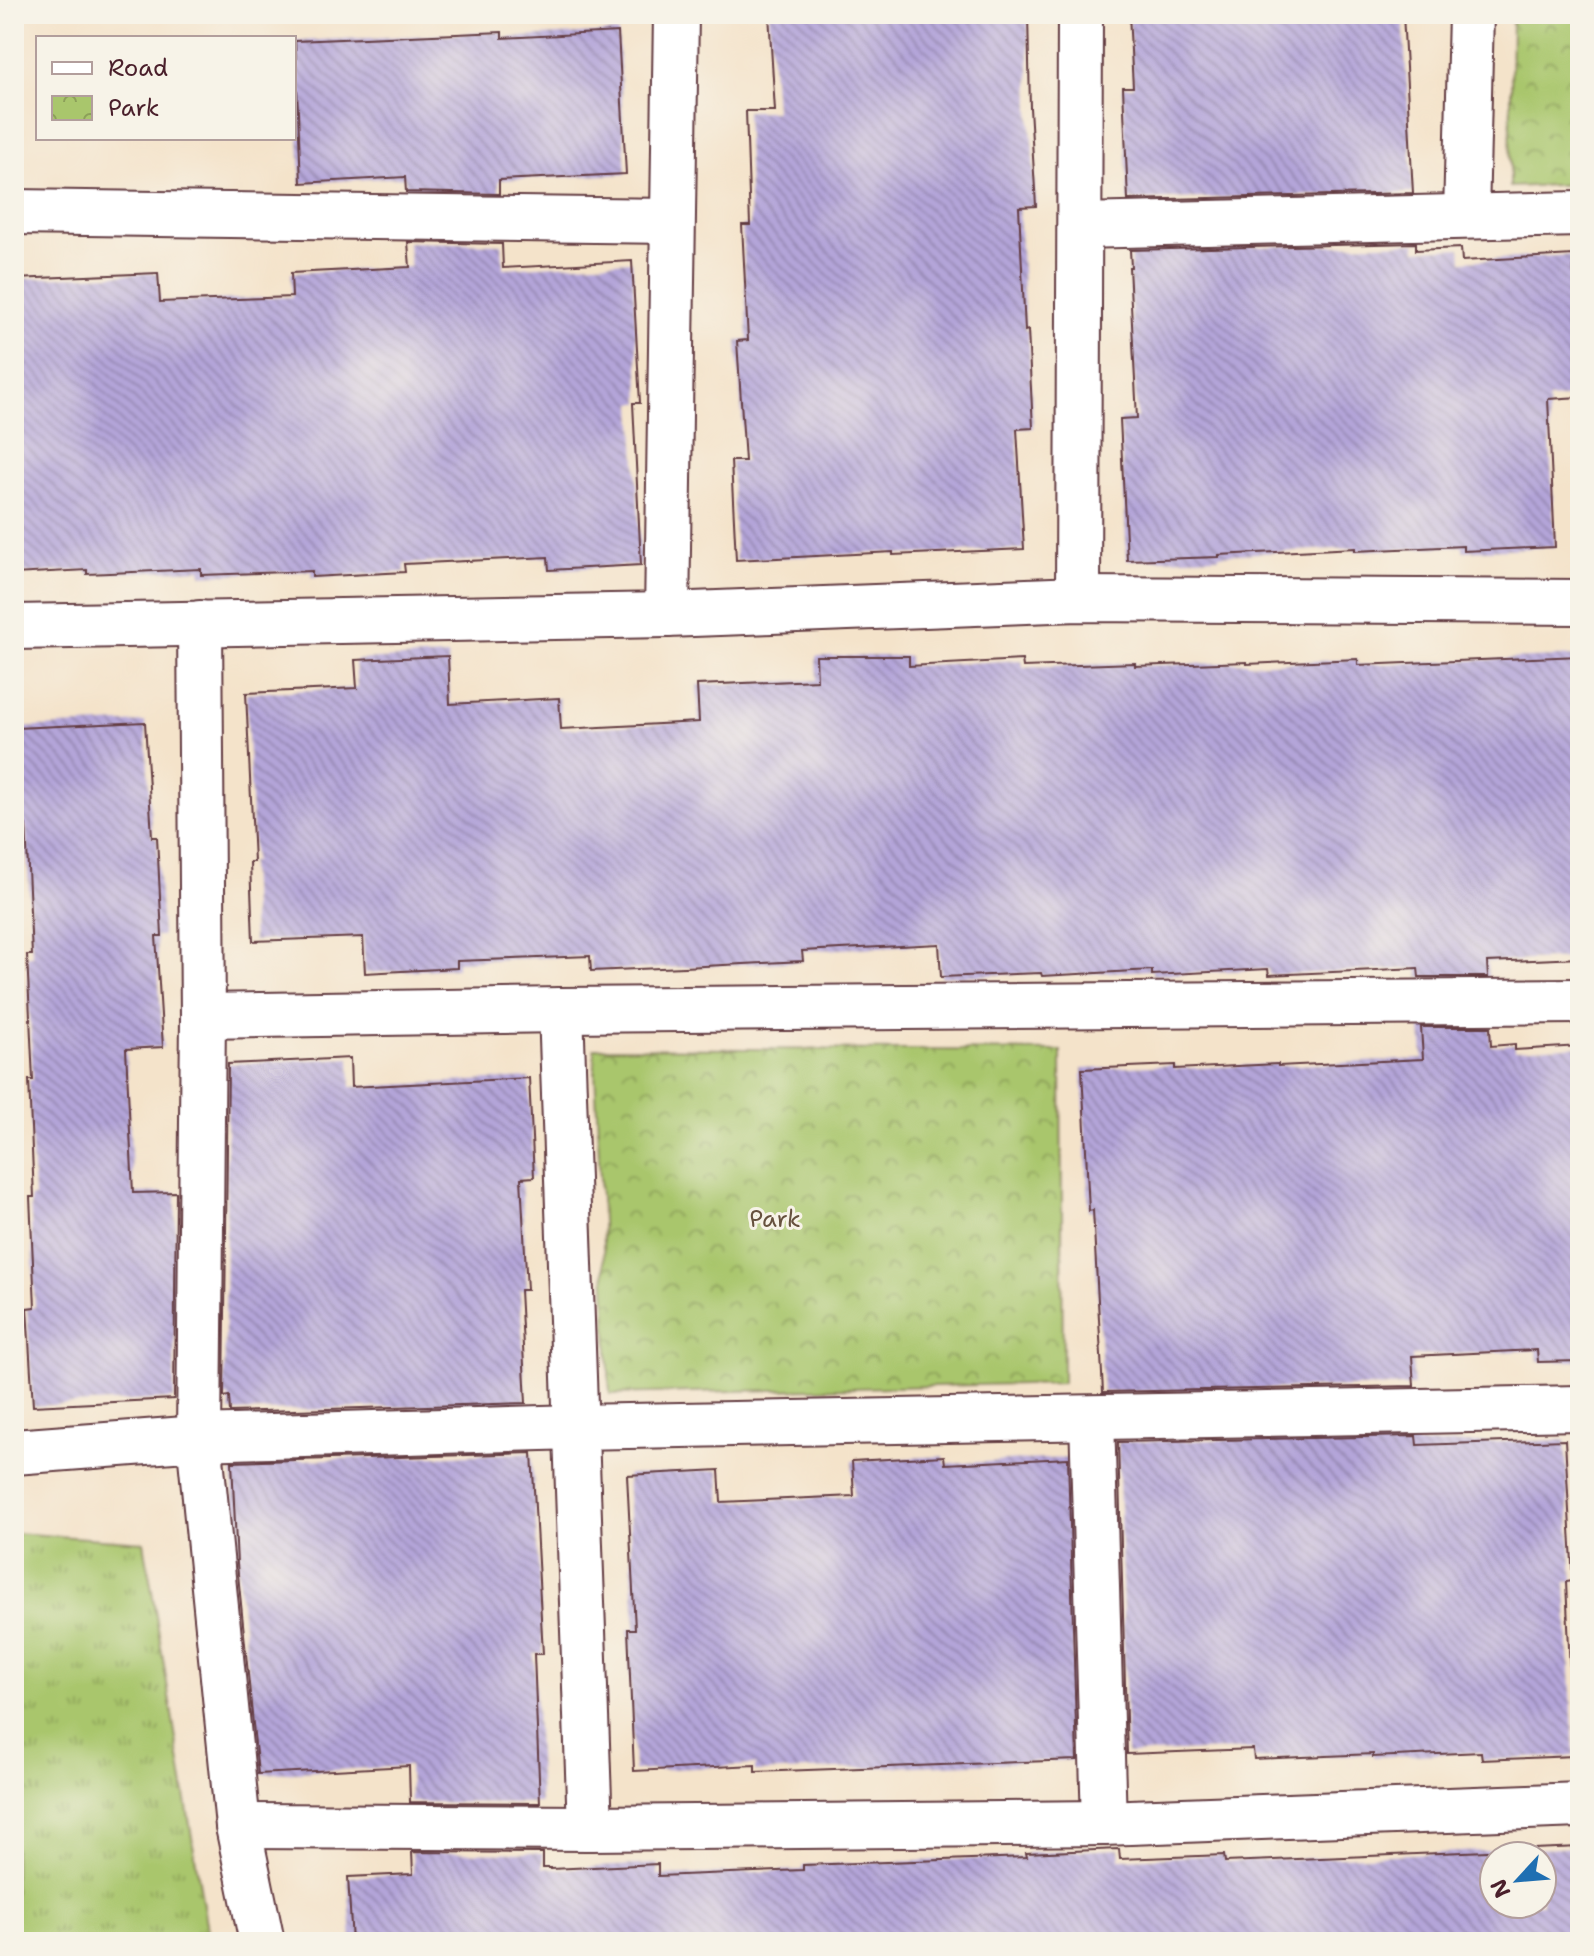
<svg xmlns="http://www.w3.org/2000/svg" width="1594" height="1956" font-family="'Shantell Sans',sans-serif">
<defs>
<pattern id="grass-tufts" width="24" height="20" patternUnits="userSpaceOnUse" patternTransform="scale(2)"><rect width="24" height="20" fill="#a9c66c"/><path d="M3 7l-1-3M5 7V3M7 7l1-3M15 17l-1-3M17 17v-4M19 17l1-3" fill="none" stroke="#8ca059"/></pattern>
<pattern id="park-crowns" width="20" height="18" patternUnits="userSpaceOnUse" patternTransform="scale(2)"><rect width="20" height="18" fill="#a9c66c"/><path d="M2 6a3 3 0 1 1 6 0M12 15a3 3 0 1 1 6 0" fill="none" stroke="#8ca059"/></pattern>
<pattern id="building-back-hatch" width="6" height="6" patternUnits="userSpaceOnUse" patternTransform="scale(2)"><rect width="6" height="6" fill="#b4a5d9"/><path d="M-1 5l2 2M0 0l6 6M5-1l2 2" fill="none" stroke="#9486b0"/></pattern>
</defs>
<rect width="100%" height="100%" fill="#f7f3e8"/>
<filter id="ink" filterUnits="userSpaceOnUse"><feTurbulence type="fractalNoise" baseFrequency=".0125" numOctaves="2"/><feDisplacementMap in="SourceGraphic" scale="16" xChannelSelector="R" yChannelSelector="G"/><feConvolveMatrix kernelMatrix="1 2 1 2 8 2 1 2 1" color-interpolation-filters="sRGB"/></filter>
<filter id="wash" filterUnits="userSpaceOnUse"><feTurbulence type="fractalNoise" baseFrequency=".006" numOctaves="4" result="noise"/><feDisplacementMap in="SourceGraphic" scale="32" xChannelSelector="R" yChannelSelector="G"/><feGaussianBlur stdDeviation="1.8" result="paint"/><feColorMatrix in="noise" values="0 0 0 0 0 0 0 0 0 0 0 0 0 0 0 0 0 1.4 0 .05"/><feComposite in="paint" operator="in"/></filter>
<g filter="url(#wash)">
<rect width="100%" height="100%" fill="#f4e3ca"/>
<!-- grass -->
<polygon fill="url(#grass-tufts)" stroke="#7a724c" stroke-width="2" points="14,1533 144,1542 209,1942 14,1942"/>
<!-- park -->
<g fill="url(#park-crowns)" stroke="#7a724c" stroke-width="2">
<polygon points="1512,14 1580,14 1580,184 1510,187"/>
<polygon points="594,1048 1061,1051 1063,1383 610,1394"/>
</g>
<g id="blocks">
<!-- building -->
<g fill="url(#building-back-hatch)" fill-rule="evenodd">
<polygon points="769,14 1028,14 1030,108 1036,206 1019,207 1025,331 1028,330 1033,428 1017,429 1024,549 893,555 893,552 736,560 731,461 745,461 737,341 748,340 742,225 750,225 746,111 775,111"/>
<polygon points="1129,14 1403,14 1413,193 1128,200 1123,87 1133,87"/>
<polygon points="502,32 502,38 618,32 626,174 499,180 499,194 406,192 405,177 301,183 295,41"/>
<polygon points="408,242 502,244 503,268 632,261 640,403 633,403 641,565 549,570 548,557 404,564 405,572 312,577 312,571 201,575 201,569 87,574 87,570 14,574 14,279 158,273 160,302 292,297 291,273 410,267"/>
<polygon points="1416,243 1416,250 1461,248 1462,261 1573,255 1580,397 1548,399 1555,547 1463,551 1463,546 1355,551 1355,548 1219,555 1219,557 1127,560 1120,419 1137,418 1129,267 1131,267 1130,250"/>
<polygon points="448,656 450,704 559,698 561,729 699,722 697,685 817,680 816,656 909,656 909,666 1022,660 1023,667 1135,663 1135,666 1247,662 1247,664 1358,659 1358,665 1580,656 1580,958 1487,962 1488,977 1419,977 1418,968 1269,975 1268,969 1152,975 1152,970 1042,976 1041,973 941,977 939,944 802,951 803,961 684,967 591,971 590,956 457,961 457,968 365,973 363,937 253,941 250,862 254,862 246,693 357,688 355,660"/>
<polygon points="145,722 152,837 157,837 162,936 156,936 163,1047 126,1049 133,1193 176,1192 174,1399 33,1406 27,1308 35,1307 30,1197 34,1197 29,1080 33,1080 27,955 32,955 26,825 21,826 16,728"/>
<polygon points="1421,1027 1490,1027 1491,1046 1515,1044 1515,1050 1580,1046 1580,1361 1538,1362 1537,1350 1412,1356 1414,1386 1103,1392 1093,1210 1089,1211 1082,1069 1175,1065 1175,1069 1278,1064 1278,1066 1423,1059"/>
<polygon points="350,1058 351,1087 529,1078 534,1177 521,1178 527,1290 520,1290 526,1403 230,1412 229,1396 224,1397 228,1064"/>
<polygon points="1416,1436 1417,1445 1565,1440 1573,1581 1566,1582 1574,1756 1482,1760 1481,1752 1373,1757 1373,1754 1254,1759 1253,1749 1127,1754 1118,1442"/>
<polygon points="532,1453 543,1654 534,1654 540,1803 410,1802 409,1766 258,1774 237,1564 232,1462"/>
<polygon points="944,1456 945,1464 1068,1458 1077,1760 755,1772 755,1765 634,1771 628,1629 635,1629 627,1475 719,1470 721,1502 854,1496 852,1461"/>
<path d="M 1580,1847 L 1580,1942 L 352,1942 L 348,1877 L 413,1874 L 412,1852 L 543,1853 L 543,1868 L 551,1868 L 551,1869 L 658,1864 L 658,1876 L 803,1870 L 803,1865 L 1027,1857 L 1026,1853 L 1119,1849 L 1120,1859 L 1224,1855 L 1225,1862 ZM 1494,1856 L 1542,1856 L 1542,1904 L 1494,1904 Z"/>
</g>
</g>
</g>
<g filter="url(#ink)">
<use href="#blocks" fill-opacity="0" stroke="#643c43" stroke-width="2"/>
<g fill="none" stroke-linecap="round" stroke-linejoin="round">
<defs>
<g id="street">
<polyline points="14,212 672,221"/>
<polyline points="1466,216 1471,14"/>
<polyline points="1080,226 1580,214"/>
<polyline points="1078,599 1080,14"/>
<polyline points="667,615 676,14"/>
<polyline points="200,623 203,1016 199,1438 238,1826 262,1942"/>
<polyline points="14,627 667,615 1078,599 1580,602"/>
<polyline points="561,1010 590,1828"/>
<polyline points="203,1016 561,1010 1580,1001"/>
<polyline points="1092,1418 1104,1823"/>
<polyline points="14,1452 199,1438 576,1427 1580,1408"/>
<polyline points="238,1826 590,1828 1104,1823 1580,1805"/>
</g>
</defs>
<!-- street casing -->
<use href="#street" stroke="#643c43" stroke-width="48"/>
<!-- street -->
<use href="#street" stroke="#fff" stroke-width="44"/>
</g>
</g>
<g text-anchor="middle" dominant-baseline="central" stroke-width="6" stroke-linejoin="round" paint-order="stroke">
<!-- park labels -->
<g font-size="24" fill="#66513e" stroke="#f7f3e8">
<text x="775" y="1219">Park</text>
</g>
</g>
<!-- margin -->
<rect width="1594" height="1956" fill="none" stroke="#f7f3e8" stroke-width="48"/>
<!-- legend -->
<rect x="36" y="36" width="260" height="104" fill="#f7f3e8" stroke="#b29e9c" stroke-width="2"/>
<rect x="52" y="62" width="40" height="12" fill="#ffffff" stroke="#b29e9c" stroke-width="2"/>
<text x="108" y="76" font-size="24" fill="#4a1f2b">Road</text>
<rect x="52" y="96" width="40" height="24" fill="url(#park-crowns)" stroke="#b29e9c" stroke-width="2"/>
<text x="108" y="116" font-size="24" fill="#4a1f2b">Park</text>
<!-- north arrow -->
<g transform="translate(1518 1880) rotate(244)"><circle r="38" fill="#f7f3e8" stroke="#b29e9c" stroke-width="2"/>
<path d="M0-6L14 30L0 20L-14 30Z" fill="#1f6fb2"/>
<text y="-12" font-size="22" font-weight="bold" text-anchor="middle" fill="#4a1f2b">N</text>
</g>
</svg>
